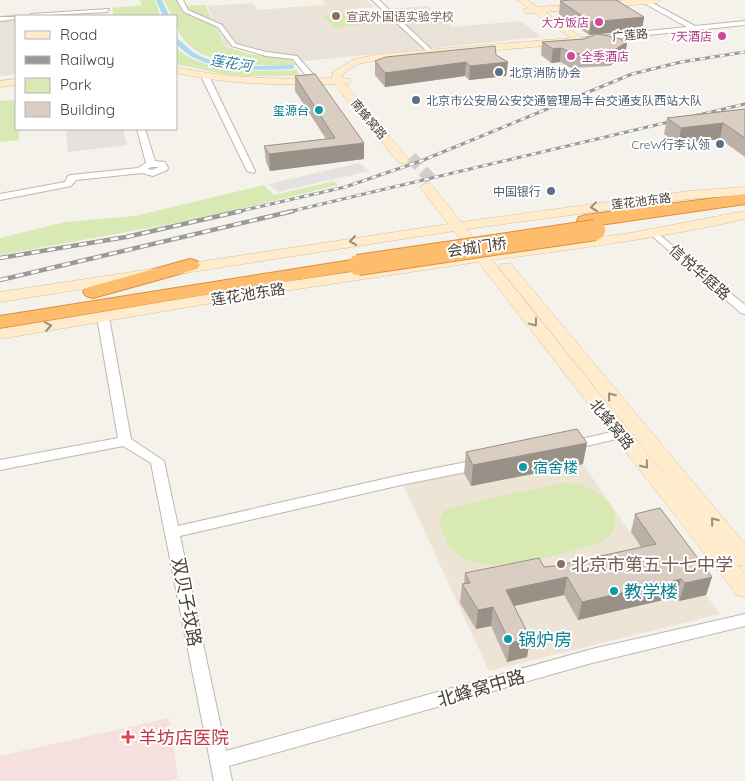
<svg xmlns="http://www.w3.org/2000/svg" width="745" height="781" font-family="Quicksand,'Noto Sans SC',sans-serif">
<rect width="100%" height="100%" fill="#f5f1eb"/>
<!-- residential -->
<g fill="#e9e2d9">
<polygon points="253,3 258,10 306,6 328,34 369,29 364,23 398,19 388,9 428,6 452,27 521,21 541,37 295,62 290,57 248,52 225,45 207,6"/>
<polygon points="16,19 16,74 0,76 0,20"/>
</g>
<!-- education -->
<g fill="#eee4d5">
<polygon points="323,0 367,0 374,7 352,9 370,30 327,34 306,6 326,5"/>
<polygon points="572,448 630,532 656,526 720,614 489,671 401,480"/>
</g>
<!-- medical -->
<polygon fill="#f5dfdf" points="169,718 178,778 166,781 0,781 0,756"/>
<!-- green -->
<g fill="#d8e9b4">
<polygon points="140,0 155,0 160,16 114,16 112,8 142,5"/>
<path d="M 164,0 L 178,0 L 181,6 L 205,5 L 225,46 L 249,54 L 289,58 L 297,65 C 260,66 176,68 176,16 L 172,16 Z"/>
<polygon points="348,13 359,25 334,28 323,15"/>
<path d="M 176,48 C 207,75 258,71 297,70 L 299,76 L 243,76 L 218,73 L 176,64 Z"/>
<polygon points="16,100 16,129 19,129 19,140 0,142 0,101"/>
<polygon points="334,181 338,185 203,218 0,255 0,238 65,222 135,216 264,185 274,195"/>
<path d="M 561,483 C 569,483 577,483 584,486 C 612,494 631,528 598,544 C 561,553 482,582 452,550 C 446,543 442,531 439,522 L 443,512 L 452,507 Z"/>
</g>
<!-- parking -->
<g fill="#e4e1df">
<polygon points="66,129 123,129 127,145 68,152"/>
<polygon points="359,163 369,171 278,192 268,184"/>
</g>
<g fill="none" stroke-linecap="round" stroke-linejoin="round">
<!-- canal -->
<g fill="#a8dcf1" fill-rule="evenodd">
<polygon points="156,0 162,0 169,16 163,16"/>
<path d="M 176,38 C 184,43 189,50 198,55 C 225,69 262,66 292,65 L 295,67 L 292,69 C 254,70 204,74 176,44 Z"/>
</g>
<!-- secondary-tunnel -->
<polyline stroke="#d3cec7" stroke-width="12" stroke-dasharray="12 6" stroke-linecap="butt" points="411,157 435,184"/>
<defs>
<g id="street">
<polygon points="177,0 183,0 188,10 222,25 236,44 266,52 297,56 319,81 312,83 293,59 266,56 232,46 218,27 184,12"/>
<polygon points="372,0 379,0 433,51 433,53 429,53"/>
<polygon points="642,0 647,0 695,26 745,21 745,25 580,42 577,40 580,38 687,27 642,2"/>
<polygon points="109,9 107,12 28,16 31,14"/>
<polygon points="16,16 16,19 0,21 0,17 19,16"/>
<polygon points="202,74 209,76 255,171 254,173 247,171 201,76"/>
<path d="M 137,129 L 145,129 L 155,161 L 165,162 L 168,168 L 167,170 L 153,176 L 142,173 L 76,180 L 71,186 L 0,200 L 0,194 L 65,182 L 68,176 L 71,175 L 138,168 L 146,163 ZM 152,167 L 159,167 L 152,170 L 147,169 Z"/>
<polygon points="655,231 745,305 745,314 741,313 652,236 652,232"/>
<polygon points="103,314 109,317 131,439 164,461 178,526 401,475 481,459 486,461 488,464 486,467 481,469 401,485 180,536 226,751 592,649 745,614 745,626 592,663 229,766 232,781 214,781 151,463 123,446 0,470 0,460 118,438 97,317"/>
<polygon points="620,430 625,431 627,434 625,437 569,450 562,446 564,443"/>
</g>
<g id="secondary">
<path d="M 517,0 L 527,0 L 538,7 L 627,0 L 661,0 L 657,3 L 545,12 L 583,38 L 585,40 L 580,43 L 379,60 L 358,64 L 342,75 L 342,78 L 350,79 L 350,83 L 345,84 L 407,157 L 409,160 L 407,163 L 399,163 L 334,84 C 277,85 232,85 176,73 L 176,67 C 231,79 277,79 332,78 L 333,72 L 352,60 L 379,54 L 571,38 L 534,13 L 524,13 L 524,9 L 528,8 Z"/>
<polygon points="16,79 16,85 0,87 0,81"/>
<path d="M 426,183 L 431,184 L 461,222 L 689,191 L 745,187 L 745,195 L 689,199 L 467,229 L 485,253 L 630,233 L 745,211 L 745,219 C 661,238 577,249 492,260 L 726,551 L 501,270 L 499,267 L 501,264 L 511,264 L 745,544 L 745,567 L 738,565 L 745,574 L 745,597 L 737,595 L 478,262 L 271,293 L 0,339 L 0,329 L 271,284 L 472,254 L 454,231 L 0,302 L 0,292 L 448,224 L 420,187 Z"/>
</g>
<g id="highway">
<polygon points="745,194 745,204 586,227 579,225 577,221 579,217 586,215"/>
<polygon points="190,259 197,261 200,265 197,269 93,298 86,296 83,292 86,288"/>
<polygon points="358,259 365,261 368,265 365,269 0,328 0,316"/>
</g>
</defs>
<!-- street casing -->
<use href="#street" stroke="#c1b7ad" stroke-width="2"/>
<!-- secondary casing -->
<use href="#secondary" stroke="#d8c19d" stroke-width="1"/>
<!-- highway casing -->
<use href="#highway" stroke="#de8e3c" stroke-width="2"/>
<!-- street -->
<use href="#street" fill="#fff" fill-rule="evenodd"/>
<!-- secondary -->
<use href="#secondary" fill="#feeccc" fill-rule="evenodd"/>
<!-- highway -->
<use href="#highway" fill="#febc6d" fill-rule="evenodd"/>
<defs>
<g id="rail-far1">
<polyline points="236,212 345,187 421,161 632,74 681,62 745,52"/>
<polyline points="288,212 745,104"/>
</g>
<g id="rail">
<polyline points="0,258 126,237 241,211"/>
<polyline points="0,280 293,211"/>
</g>
</defs>
<!-- rail-far1 casing -->
<use href="#rail-far1" stroke="#999" stroke-width="3"/>
<!-- rail casing -->
<use href="#rail" stroke="#999" stroke-width="4.5"/>
<!-- rail-far1 -->
<use href="#rail-far1" stroke="#fff" stroke-width="2" stroke-dasharray="5" stroke-linecap="butt"/>
<!-- rail -->
<use href="#rail" stroke="#fff" stroke-width="2.5" stroke-dasharray="8" stroke-linecap="butt"/>
<defs>
<polyline id="highway-bridge" points="358,265 595,230"/>
</defs>
<!-- highway-bridge casing -->
<use href="#highway-bridge" stroke="#de8e3c" stroke-width="22" stroke-linecap="butt"/>
<!-- highway-bridge -->
<use href="#highway-bridge" stroke="#febc6d" stroke-width="20"/>
</g>
<!-- wall -->
<g fill="#bbb1a8">
<polygon points="560,1 644,17 642,30 598,34 627,42 625,56 609,66 571,68 560,62 551,63 541,55 542,42 584,39 597,34 589,35 559,14"/>
<polygon points="496,55 508,62 506,76 469,80 465,76 385,87 375,75 375,61"/>
<polygon points="295,76 364,159 270,171 266,162 264,146 326,139 295,91"/>
<polygon points="745,109 745,157 720,139 678,144 664,134 667,118"/>
<polygon points="466,452 583,464 471,486 464,473"/>
<polygon points="635,514 712,577 706,595 679,601 676,597 578,620 564,595 514,606 530,638 527,657 507,662 491,626 476,629 460,603 462,584 464,584 465,573 555,566 641,547 631,532"/>
</g>
<!-- shaded-wall -->
<g fill="#999088">
<polygon points="644,17 642,30 589,35 591,22"/>
<polygon points="627,42 625,56 609,66 611,52"/>
<polygon points="561,48 560,62 551,63 553,49"/>
<polygon points="466,62 465,76 385,87 385,73"/>
<polygon points="508,62 506,76 469,80 470,66"/>
<polygon points="723,123 720,139 678,144 681,128"/>
<polygon points="364,143 364,159 270,171 269,154"/>
<polygon points="587,443 583,464 471,486 473,465"/>
<polygon points="567,577 564,595 504,608 506,590"/>
<polygon points="712,577 706,595 679,601 685,583"/>
<polygon points="681,579 676,597 578,620 582,602"/>
<polygon points="493,607 491,626 476,629 478,610"/>
<polygon points="530,638 527,657 507,662 510,643"/>
</g>
<!-- building -->
<g fill="#dacec3" stroke="#999088">
<polygon points="571,0 616,0 644,17 591,22 560,1"/>
<polygon points="597,34 615,37 627,42 611,52 573,54 561,48 553,49 542,42 584,39"/>
<polygon points="495,46 496,55 508,62 470,66 466,62 385,73 375,61 386,57"/>
<polygon points="315,74 364,143 269,154 264,146 335,138 295,76"/>
<polygon points="745,109 745,138 723,123 681,128 667,118"/>
<polygon points="577,429 587,443 473,465 466,452"/>
<polygon points="660,508 712,577 685,583 681,579 582,602 567,577 506,590 530,638 510,643 493,607 478,610 462,584 470,583 465,573 539,558 544,567 555,566 656,544 635,514"/>
</g>
<!-- one-way arrows -->
<defs><path id="oneway-chevron" d="M-2-3.5L2.5 0L-2 3.5" fill="none" stroke-width="1.6" stroke-linecap="round" stroke-linejoin="round" transform="scale(1.25)"/></defs>
<g stroke="#9b8e7b">
<use href="#oneway-chevron" transform="translate(594 207) rotate(173)"/>
<use href="#oneway-chevron" transform="translate(353 241) rotate(172)"/>
<use href="#oneway-chevron" transform="translate(534 323) rotate(53)"/>
<use href="#oneway-chevron" transform="translate(48 326) rotate(-10)"/>
<use href="#oneway-chevron" transform="translate(611 396) rotate(-129)"/>
<use href="#oneway-chevron" transform="translate(645 465) rotate(51)"/>
<use href="#oneway-chevron" transform="translate(714 521) rotate(-129)"/>
</g>
<!-- markers -->
<g fill="#8d6e63" stroke="#fff" stroke-width="2">
<circle cx="336" cy="16" r="5"/>
<circle cx="561" cy="564" r="5"/>
</g>
<g fill="#d1479c" stroke="#fff" stroke-width="2">
<circle cx="599" cy="22" r="5"/>
<circle cx="722" cy="36" r="5"/>
<circle cx="571" cy="56" r="5"/>
</g>
<g fill="#5c6f8a" stroke="#fff" stroke-width="2">
<circle cx="499" cy="72" r="5"/>
<circle cx="416" cy="100" r="5"/>
<circle cx="720" cy="144" r="5"/>
<circle cx="551" cy="191" r="5"/>
</g>
<g fill="#0f9aa8" stroke="#fff" stroke-width="2">
<circle cx="319" cy="110" r="5"/>
<circle cx="523" cy="467" r="5"/>
<circle cx="614" cy="591" r="5"/>
<circle cx="508" cy="639" r="5"/>
</g>
<path fill="#e0444e" stroke="#fff" stroke-width="2" d="M125.5 729.5h5v5h5v5h-5v5h-5v-5h-5v-5h5z"/>
<g text-anchor="middle" dominant-baseline="central" stroke-width="4" stroke-linejoin="round" paint-order="stroke">
<!-- far-education labels -->
<g font-size="12" fill="#785e54" stroke="#fff" text-anchor="start">
<text x="346" y="16">宣武外国语实验学校</text>
</g>
<!-- far-hotel labels -->
<g font-size="12" fill="#b23c85" stroke="#fff" text-anchor="end">
<text x="589" y="22">大方饭店</text>
<text x="712" y="36">7天酒店</text>
<text x="581" y="56" text-anchor="start">全季酒店</text>
</g>
<!-- far-street labels -->
<g font-size="12" fill="#4a4138" stroke="#fff">
<text transform="translate(630 35) rotate(-6)">广莲路</text>
<text transform="translate(369 119) rotate(50)">南蜂窝路</text>
<text transform="translate(641 201) rotate(-7)">莲花池东路</text>
</g>
<!-- far-service labels -->
<g font-size="12" fill="#4e5e75" stroke="#fff" text-anchor="start">
<text x="509" y="72">北京消防协会</text>
<text x="426" y="100">北京市公安局公安交通管理局丰台交通支队西站大队</text>
<text x="710" y="144" text-anchor="end">CreW行李认领</text>
<text x="541" y="191" text-anchor="end">中国银行</text>
</g>
<!-- far-culture labels -->
<g font-size="12" fill="#0d838f" stroke="#fff" text-anchor="end">
<text x="309" y="110">玺源台</text>
</g>
<!-- far-water labels -->
<g font-size="14" font-style="italic" fill="#2b7c9e" stroke="#fff">
<text transform="translate(231 63) rotate(9)">莲花河</text>
</g>
<!-- street labels -->
<g font-size="15" fill="#4a4138" stroke="#fff">
<text transform="translate(477 247) rotate(-8)">会城门桥</text>
<text transform="translate(700 272) rotate(41)">信悦华庭路</text>
<text transform="translate(248 294) rotate(-9)">莲花池东路</text>
<text transform="translate(612 424) rotate(51)">北蜂窝路</text>
</g>
<!-- culture labels -->
<g font-size="15" fill="#0d838f" stroke="#fff" text-anchor="start">
<text x="533" y="467">宿舍楼</text>
</g>
<!-- near-education labels -->
<g font-size="18" fill="#785e54" stroke="#fff" text-anchor="start">
<text x="571" y="564">北京市第五十七中学</text>
</g>
<!-- near-culture labels -->
<g font-size="18" fill="#0d838f" stroke="#fff" text-anchor="start">
<text x="624" y="591">教学楼</text>
<text x="518" y="639">锅炉房</text>
</g>
<!-- near-street labels -->
<g font-size="18" fill="#4a4138" stroke="#fff">
<text transform="translate(187 602) rotate(79)">双贝子坟路</text>
<text transform="translate(481 688) rotate(-16)">北蜂窝中路</text>
</g>
<!-- near-health labels -->
<g font-size="18" fill="#be3a42" stroke="#fff" text-anchor="start">
<text x="139" y="737">羊坊店医院</text>
</g>
</g>
<!-- legend -->
<rect x="15" y="15" width="162" height="115" fill="#ffffff" stroke="#b7b3af"/>
<rect x="25" y="31" width="25" height="8" fill="#feeccc" stroke="#b7b3af"/>
<text x="60" y="40" font-size="15" fill="#4a4138">Road</text>
<rect x="25" y="56" width="25" height="8" fill="#999999" stroke="#b7b3af"/>
<text x="60" y="65" font-size="15" fill="#4a4138">Railway</text>
<rect x="25" y="78" width="25" height="15" fill="#d8e9b4" stroke="#b7b3af"/>
<text x="60" y="90" font-size="15" fill="#4a4138">Park</text>
<rect x="25" y="102" width="25" height="15" fill="#dacec3" stroke="#b7b3af"/>
<text x="60" y="115" font-size="15" fill="#4a4138">Building</text>
</svg>
